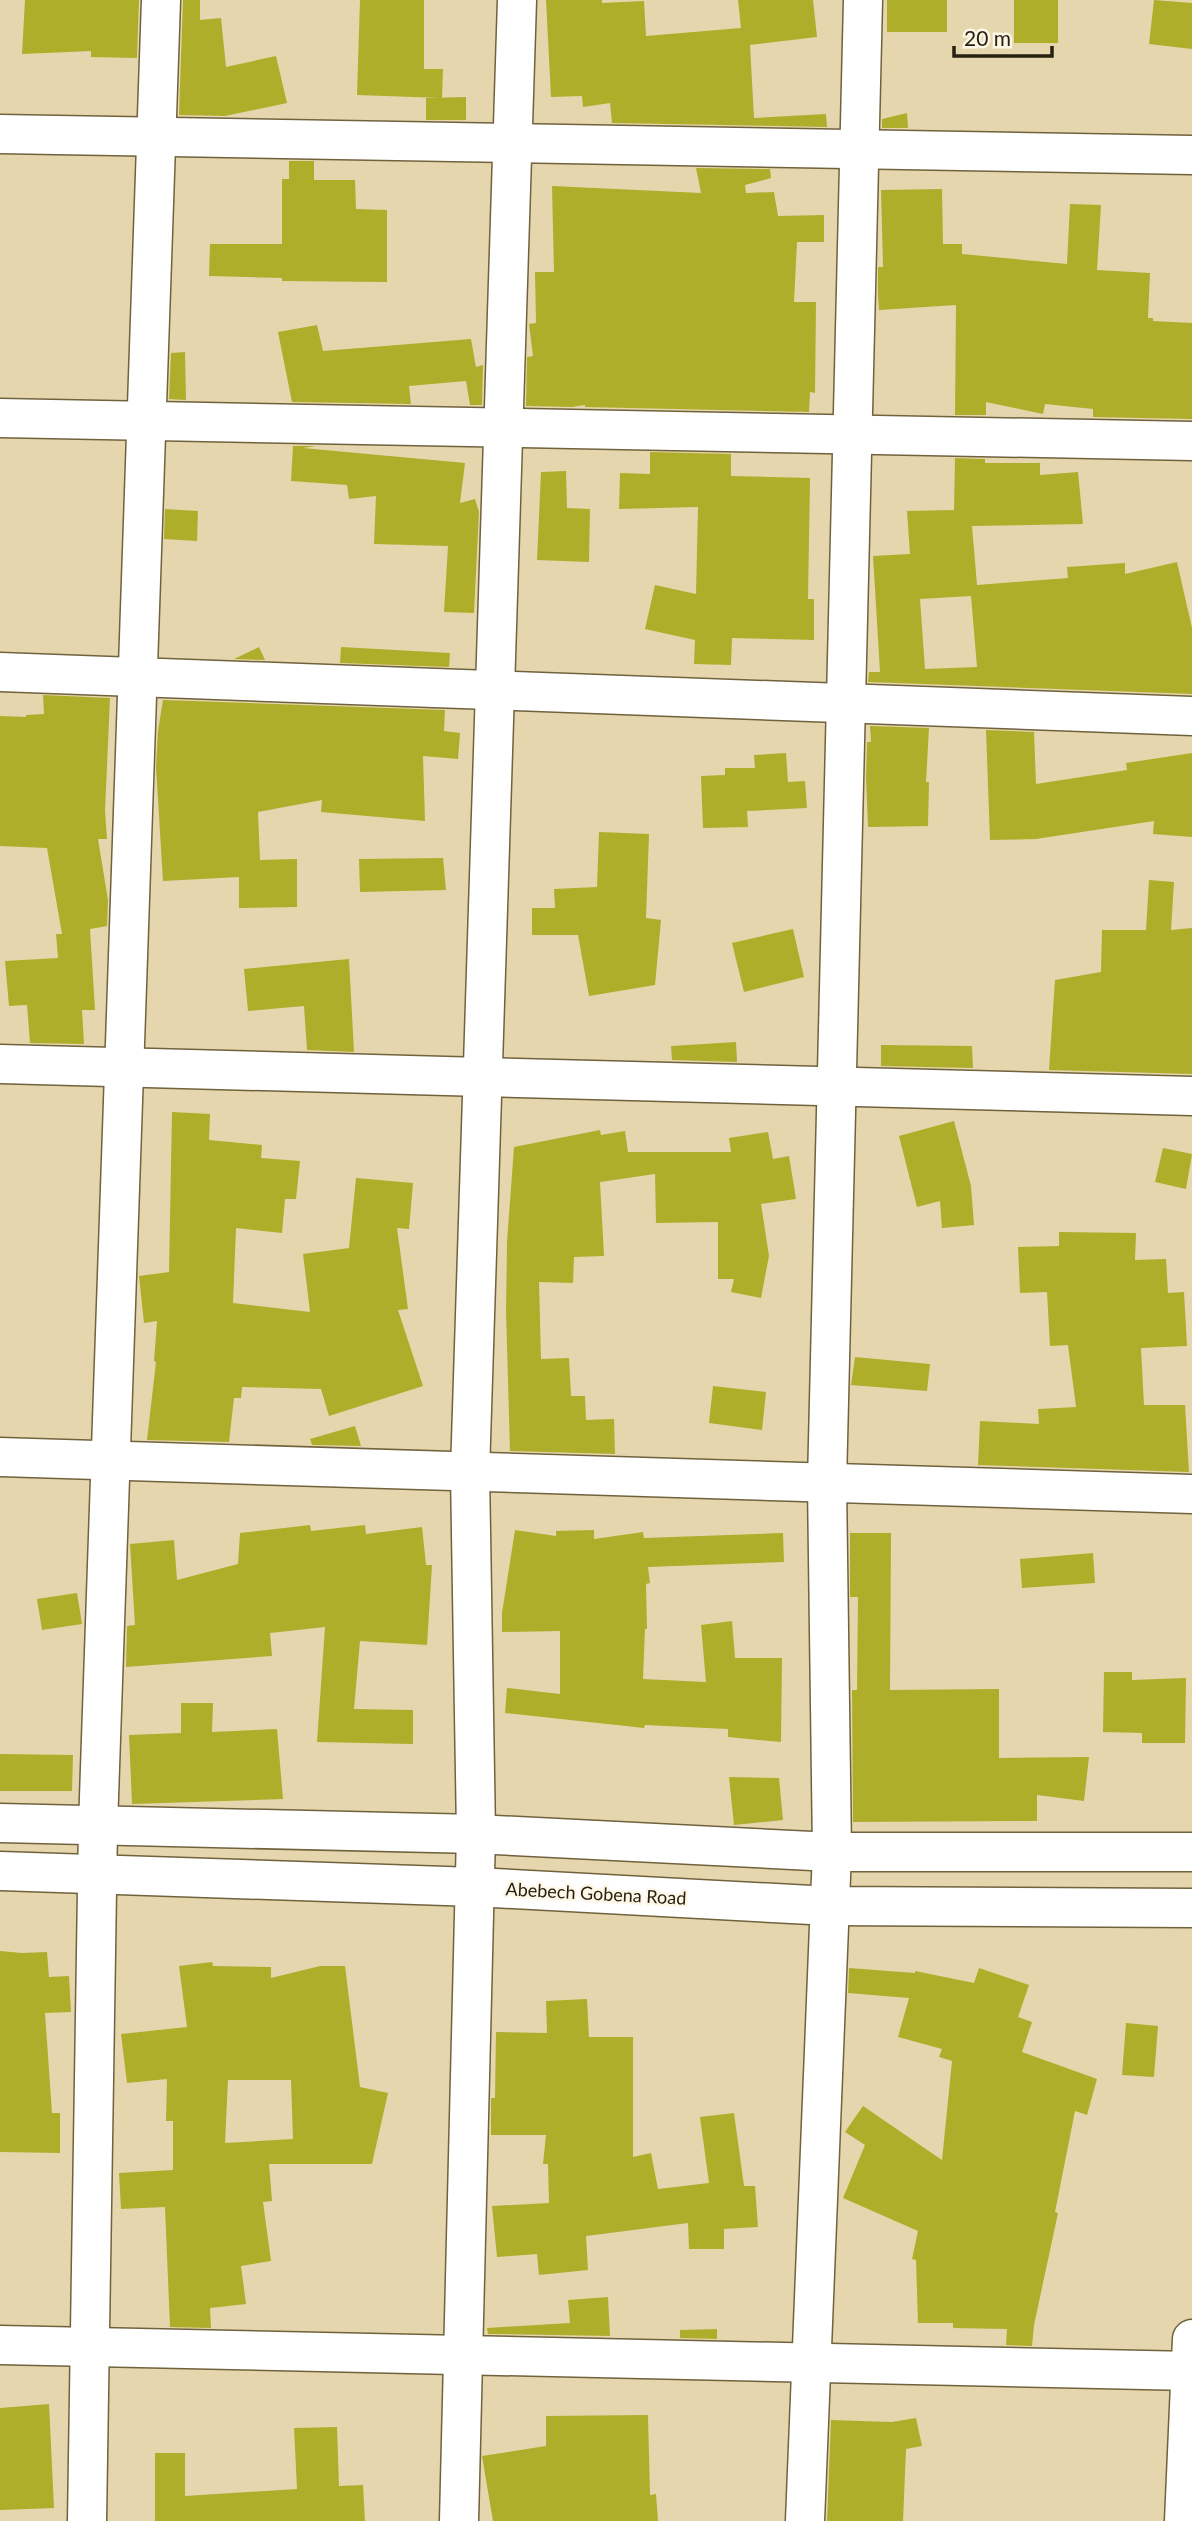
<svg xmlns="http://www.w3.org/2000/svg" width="1192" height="2521" font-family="Lato,sans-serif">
<rect width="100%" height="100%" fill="#e5d6ad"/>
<!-- building -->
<g fill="#aeae2b" fill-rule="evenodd">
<polygon points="25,0 139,0 137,58 91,57 91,51 22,54"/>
<polygon points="183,0 200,0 200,20 221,18 226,67 276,56 287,103 225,116 179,115"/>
<polygon points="360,0 424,0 424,69 443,69 442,98 357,95"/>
<polygon points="546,0 602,0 602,3 644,1 646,36 741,28 738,0 813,0 817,37 750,45 754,118 826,114 827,127 612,123 610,103 583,107 582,96 551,97"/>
<rect x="887" y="0" width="60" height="32"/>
<rect x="1014" y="0" width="44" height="43"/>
<polygon points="1154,0 1192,3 1192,49 1149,44"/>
<polygon points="466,97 466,120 426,120 426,98"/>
<polygon points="907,113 908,128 882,128 882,119"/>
<polygon points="289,161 314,161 314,180 355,180 356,209 387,210 387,282 282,281 282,278 209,276 210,244 282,244 282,179 289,179"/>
<polygon points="696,168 770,169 771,178 745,185 746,193 774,192 778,216 824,215 824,242 797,242 794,302 816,302 815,393 810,392 809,412 585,407 585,405 572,407 526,406 527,357 533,356 529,324 536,323 535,272 554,272 552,186 701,193"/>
<polygon points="942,189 943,244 962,244 962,254 1067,264 1070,204 1101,205 1097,270 1150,273 1148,318 1153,318 1153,321 1192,323 1192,419 1093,417 1093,409 1045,404 1043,414 986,402 986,415 955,415 956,305 879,310 878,294 878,267 883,267 881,190"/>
<polygon points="317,325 323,351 471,339 476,367 483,365 482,405 470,405 466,381 409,386 411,404 292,402 278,332"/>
<polygon points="185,352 186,400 169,399 171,353"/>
<polygon points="293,446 316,446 303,448 465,463 460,503 475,499 479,512 474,613 444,612 448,546 374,544 376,496 349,499 347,485 291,481"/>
<polygon points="650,452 731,454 731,476 810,478 808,599 814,599 814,640 732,638 731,665 694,664 695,640 645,629 655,585 696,594 698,507 619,509 620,473 650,474"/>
<path d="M 955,458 L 985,459 L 985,463 L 1040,463 L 1040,475 L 1078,472 L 1083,524 L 972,526 L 977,585 L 1068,578 L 1067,567 L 1125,563 L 1125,574 L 1177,562 L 1192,628 L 1192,694 L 868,682 L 869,672 L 880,672 L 873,556 L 910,554 L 907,511 L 954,510 ZM 971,596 L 977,667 L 925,669 L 920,599 Z"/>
<polygon points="566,471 567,508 590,509 589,562 537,560 541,472"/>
<polygon points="165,509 198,511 197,541 164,539"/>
<polygon points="259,647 265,660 234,659"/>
<polygon points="341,647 450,653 449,667 340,663"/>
<polygon points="43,695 110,698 105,811 107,839 98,839 108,900 107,926 90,929 95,1010 82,1010 84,1044 30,1043 27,1005 9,1006 5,961 58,958 56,934 62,934 47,848 0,846 0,716 26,717 26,715 44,714"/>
<polygon points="163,700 445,710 444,731 460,733 458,759 423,756 425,821 321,812 322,800 258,812 260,860 297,859 297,907 239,908 239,877 163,881 156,767 158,731"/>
<polygon points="870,726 929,728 926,782 929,782 928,826 868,827 866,778 867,742 871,742"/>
<polygon points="986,730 1034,732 1036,784 1127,770 1126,763 1192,753 1192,837 1153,834 1154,821 1036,839 990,840"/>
<polygon points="786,753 788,782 805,781 807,808 747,811 748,827 703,828 701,776 725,775 725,768 755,768 754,755"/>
<polygon points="599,832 649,834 646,918 661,920 655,985 589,996 578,935 532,935 532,908 555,908 554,889 597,887"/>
<polygon points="443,858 446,890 360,892 359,859"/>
<polygon points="1149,880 1174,882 1171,930 1192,928 1192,1074 1049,1070 1055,980 1101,972 1102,930 1146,930"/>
<polygon points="793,929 804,977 744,992 732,943"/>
<polygon points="349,959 354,1052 307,1050 304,1006 248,1011 244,969"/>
<polygon points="736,1042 737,1062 672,1060 671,1046"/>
<polygon points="881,1045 972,1046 973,1068 881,1066"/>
<polygon points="172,1112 210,1114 209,1140 262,1145 261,1158 300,1161 296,1199 285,1199 282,1233 236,1228 233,1303 310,1312 303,1254 349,1248 356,1178 413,1183 409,1229 397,1228 408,1309 398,1310 423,1386 329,1416 321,1389 242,1387 241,1398 234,1398 229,1442 147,1440 156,1362 154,1361 157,1321 144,1323 139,1276 169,1272"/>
<polygon points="954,1121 971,1186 974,1225 942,1228 940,1201 917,1207 899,1136"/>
<polygon points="600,1130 601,1135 625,1131 628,1152 731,1152 729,1138 768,1132 773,1159 789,1156 796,1199 761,1204 769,1256 761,1298 731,1292 734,1279 718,1279 718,1222 656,1223 655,1174 600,1182 604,1256 574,1257 573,1283 539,1282 541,1359 569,1358 571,1396 585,1396 586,1420 614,1419 615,1454 510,1451 506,1311 507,1242 514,1147"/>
<polygon points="1163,1148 1192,1154 1186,1189 1155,1182"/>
<polygon points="1059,1232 1136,1233 1135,1260 1166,1259 1168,1293 1184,1292 1187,1346 1141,1348 1144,1405 1185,1405 1189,1472 978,1465 980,1421 1039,1424 1038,1409 1076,1407 1068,1345 1050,1346 1047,1292 1020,1293 1018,1247 1059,1246"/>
<polygon points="855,1357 930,1364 927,1391 851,1385"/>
<polygon points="713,1386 766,1392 762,1430 709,1423"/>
<polygon points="355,1426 361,1446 312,1445 310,1439"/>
<polygon points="310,1525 311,1531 365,1525 366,1534 422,1527 426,1565 432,1565 427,1645 360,1641 354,1709 413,1710 413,1744 317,1742 325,1627 270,1633 272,1656 126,1667 127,1626 135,1625 130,1544 174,1540 177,1580 238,1564 240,1533"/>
<polygon points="515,1530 556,1536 556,1531 594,1530 594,1539 643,1532 644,1538 783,1533 784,1562 648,1567 650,1583 646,1584 647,1629 645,1629 643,1679 706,1682 701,1625 732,1621 735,1658 782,1658 781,1742 728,1737 728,1729 645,1725 644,1728 505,1713 507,1688 560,1694 560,1631 502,1632 502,1613"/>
<polygon points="850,1533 891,1533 890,1690 999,1689 999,1758 1089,1757 1084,1801 1037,1795 1037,1821 853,1822 852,1690 857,1690 858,1597 850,1597"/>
<polygon points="1093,1553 1095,1583 1022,1588 1020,1559"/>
<polygon points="77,1593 82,1624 42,1630 37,1599"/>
<polygon points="1104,1672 1132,1672 1132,1680 1186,1678 1185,1743 1142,1743 1142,1733 1103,1732"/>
<polygon points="181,1703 213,1703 212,1732 277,1729 283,1799 132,1804 129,1735 181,1733"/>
<polygon points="0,1754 73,1755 72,1791 0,1791"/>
<polygon points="729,1777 779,1778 783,1820 734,1825"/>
<polygon points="0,1951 22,1953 47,1952 49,1977 69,1976 71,2012 45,2013 52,2113 60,2113 60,2153 0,2152"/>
<path d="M 212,1962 L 213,1966 L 271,1967 L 271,1978 L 320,1966 L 345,1966 L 360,2087 L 388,2093 L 372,2164 L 269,2164 L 272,2201 L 263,2202 L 271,2261 L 241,2266 L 246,2304 L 210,2308 L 211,2328 L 170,2327 L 165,2207 L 121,2209 L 119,2173 L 173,2170 L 173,2121 L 166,2121 L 167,2079 L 127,2083 L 121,2034 L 187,2027 L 179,1966 ZM 228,2080 L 291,2080 L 293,2139 L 225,2143 Z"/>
<polygon points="849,1968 915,1973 915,1971 974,1983 979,1968 1029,1985 1018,2017 1032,2022 1022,2052 1097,2079 1087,2115 1075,2111 1055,2212 1058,2213 1034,2325 1032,2346 1006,2345 1007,2329 953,2328 953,2323 918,2323 916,2260 912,2259 918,2231 843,2198 865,2145 845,2132 863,2106 942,2160 952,2061 939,2057 942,2049 898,2037 909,1998 848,1993"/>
<polygon points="587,1999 589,2037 633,2037 633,2157 651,2153 658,2189 709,2183 700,2117 734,2113 744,2186 755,2186 758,2227 724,2229 724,2249 689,2249 688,2223 586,2236 588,2270 539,2275 537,2254 497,2257 492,2206 549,2203 548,2164 543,2164 546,2135 491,2135 491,2098 495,2098 496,2032 547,2033 546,2001"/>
<polygon points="1126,2023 1158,2026 1154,2077 1122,2075"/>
<polygon points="608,2297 610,2336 488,2334 487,2328 570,2323 568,2300"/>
<polygon points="717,2329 717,2339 680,2338 680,2330"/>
<polygon points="49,2404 54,2508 0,2510 0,2408"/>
<polygon points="648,2415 650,2495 656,2494 658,2521 493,2521 482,2456 546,2446 546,2416"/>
<polygon points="916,2418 922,2446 906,2449 903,2521 827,2521 831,2420 892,2422"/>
<polygon points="337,2427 339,2486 363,2485 365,2521 155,2521 155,2453 185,2453 185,2496 297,2489 294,2428"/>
</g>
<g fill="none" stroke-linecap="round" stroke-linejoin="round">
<defs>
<g id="minor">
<polyline points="0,134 1192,155"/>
<polyline points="0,418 1192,441"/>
<polyline points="0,672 1192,716"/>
<polyline points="0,1064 1192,1096"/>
<polyline points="0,1457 1192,1494"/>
<polyline points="0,1823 476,1834 832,1852 1192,1852"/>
<polyline points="0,1871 475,1887 830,1906 1192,1908"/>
<polyline points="0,2345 1192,2371"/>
<polyline points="87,2521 98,1826 161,0"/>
<polyline points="459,2521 476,1834 470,1472 517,0"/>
<polyline points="805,2521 832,1852 827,1483 863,0"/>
<polyline points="1184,2521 1192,2339"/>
</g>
</defs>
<!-- minor casing -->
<use href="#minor" stroke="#70623d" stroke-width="41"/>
<!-- minor -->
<use href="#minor" stroke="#fff" stroke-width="38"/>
</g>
<g text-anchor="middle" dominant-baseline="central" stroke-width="5" stroke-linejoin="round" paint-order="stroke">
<!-- street labels -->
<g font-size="18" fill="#272111" stroke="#fef7e7">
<text transform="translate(596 1893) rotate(3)">Abebech Gobena Road</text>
</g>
</g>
<!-- scale -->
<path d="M954 46v10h98v-10" fill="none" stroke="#272111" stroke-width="3.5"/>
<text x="964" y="46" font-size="21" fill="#272111" stroke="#fef7e7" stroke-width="5" paint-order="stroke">20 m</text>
</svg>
